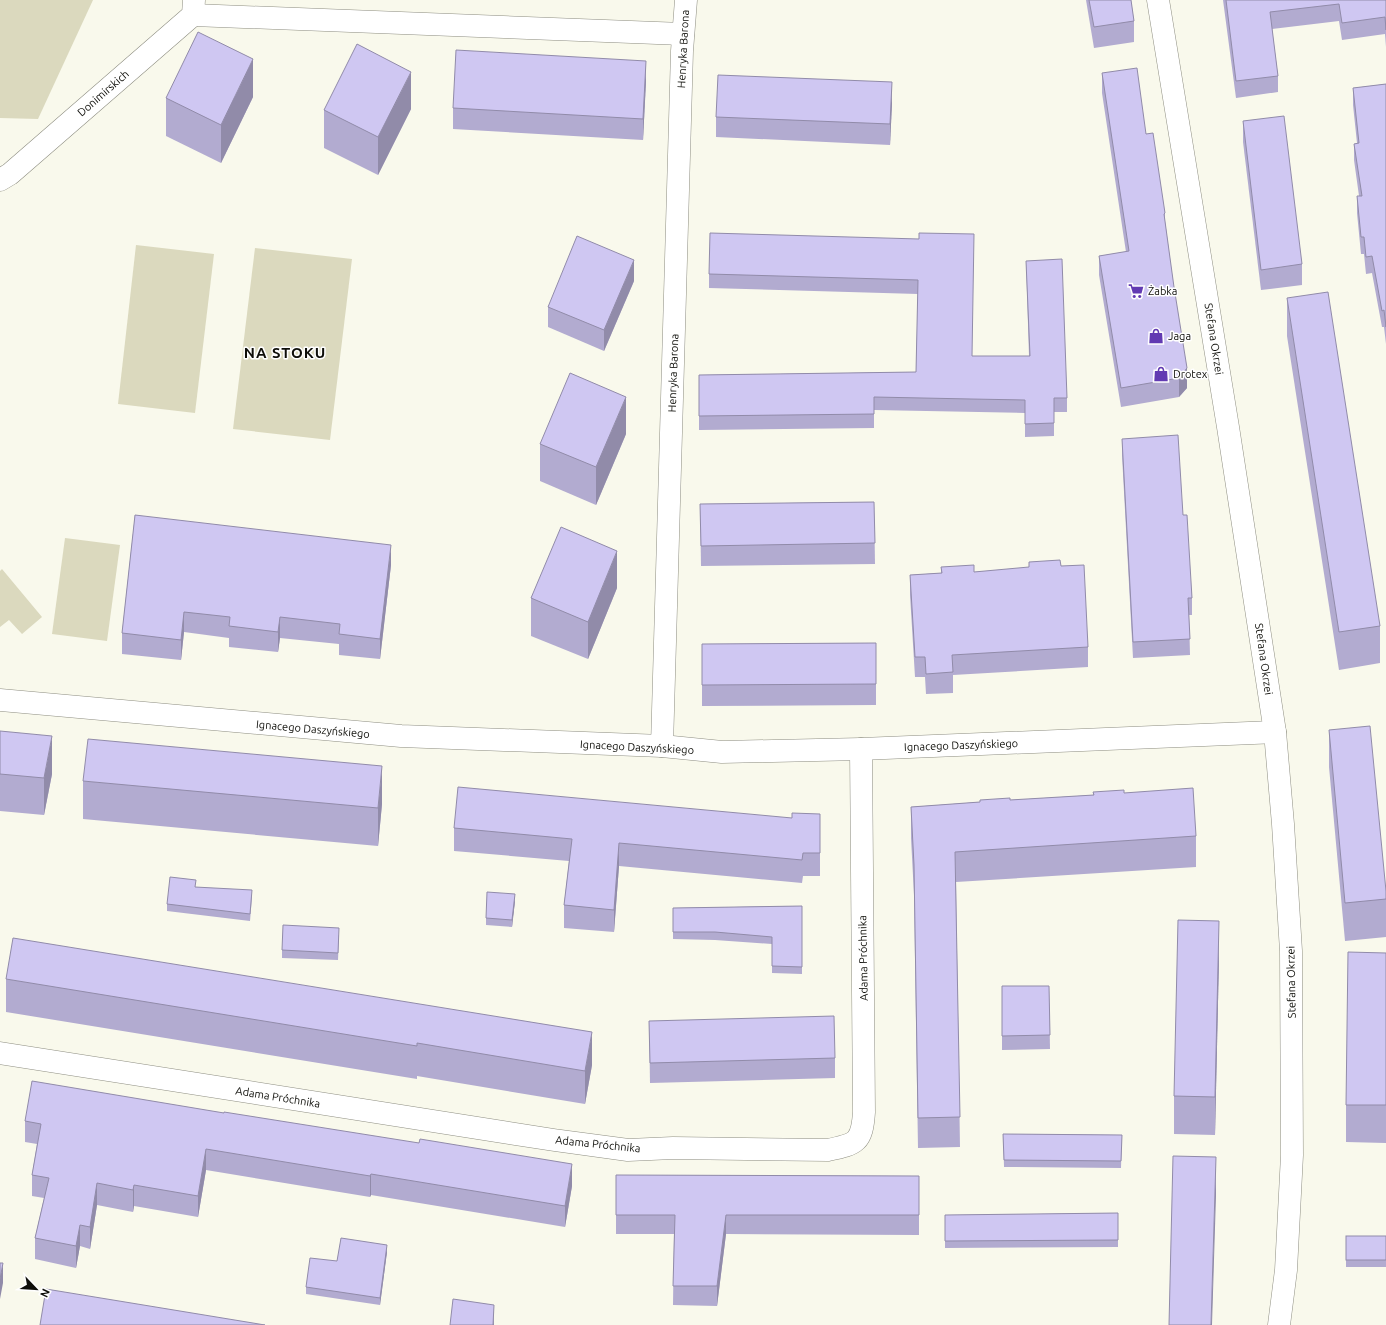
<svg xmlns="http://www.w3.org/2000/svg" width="1386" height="1325" font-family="Ubuntu,sans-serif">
<rect width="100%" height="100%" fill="#f9f9ec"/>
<!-- green -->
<g fill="#dbd9be">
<polygon points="0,0 93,0 38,119 0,118"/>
<polygon points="136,245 214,254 195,413 118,404"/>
<polygon points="255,248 352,259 330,440 233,429"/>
<polygon points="65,538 120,545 107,641 52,634"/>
<polygon points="2,569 42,617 22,634 9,620 0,627 0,571"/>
</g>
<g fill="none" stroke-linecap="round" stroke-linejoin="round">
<defs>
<g id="minor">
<polyline points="1158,0 1228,427 1275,732 1283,824 1291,951 1292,1155 1286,1270 1279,1325"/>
<polyline points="193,15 683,34"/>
<polyline points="0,180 10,174 193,15 194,0"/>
<polyline points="0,700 401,736 662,746 722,752 861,749 1275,732"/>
<polyline points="662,746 682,51 686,0"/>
<path d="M 0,1053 L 554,1140 L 628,1150 L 673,1148 L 828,1150 C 856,1144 862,1143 864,1112 L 861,749"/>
</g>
</defs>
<!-- minor casing -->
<use href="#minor" stroke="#8e8e82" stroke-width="23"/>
<!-- minor -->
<use href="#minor" stroke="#fff" stroke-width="22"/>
</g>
<!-- wall -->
<g fill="#b2abd0">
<polygon points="1086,0 1131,0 1134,21 1134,42 1094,48"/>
<polygon points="1223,0 1386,0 1386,47 1385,34 1342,40 1339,21 1272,29 1278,76 1278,92 1236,98"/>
<polygon points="1102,73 1146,134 1165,213 1165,221 1187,388 1179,397 1121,407 1099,275 1099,256 1126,252 1102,93"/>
<polygon points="646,81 643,140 453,129 453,108"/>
<polygon points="1386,84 1386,344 1384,327 1382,327 1372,273 1366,274 1364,254 1361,254 1357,213 1357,196 1359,196 1354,160 1354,144 1357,143 1353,105 1353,88"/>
<polygon points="253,97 221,163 166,136 166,98"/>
<polygon points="892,103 890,145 716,137 716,117"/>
<polygon points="411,109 378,175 324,148 324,110"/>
<polygon points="1243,121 1302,264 1302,285 1261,290 1243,142"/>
<polygon points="919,239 972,356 1029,356 1026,261 1067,398 1067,412 1054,412 1054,436 1025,437 1025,413 874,410 874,428 699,430 699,375 916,372 918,294 709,288 709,274"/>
<polygon points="634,281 604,351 548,327 548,307"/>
<polygon points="1287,298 1380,626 1380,663 1339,670 1287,336"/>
<polygon points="626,434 596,505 540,481 540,444"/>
<polygon points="1122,439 1183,515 1192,598 1192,615 1189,615 1190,655 1133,658 1122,455"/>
<polygon points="874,502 875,564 701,566 700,504"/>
<polygon points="135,515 391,565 380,659 339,655 339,644 280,638 278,652 229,647 229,638 184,632 181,660 122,654 122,633"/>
<polygon points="1061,566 1088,647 1088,667 953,675 953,693 926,694 925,677 915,677 910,595 910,575 941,573 941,567 974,572"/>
<polygon points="617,588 588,659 531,636 531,598"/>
<polygon points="876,643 876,705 702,706 702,644"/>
<polygon points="1329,730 1386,891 1386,937 1345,941 1329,767"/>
<polygon points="0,731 52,774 44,815 0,811"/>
<polygon points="83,781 382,804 378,846 83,819"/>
<polygon points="1093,792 1124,793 1196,836 1196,867 956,882 960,1147 918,1148 914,895 911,838 911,807 980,802 980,800 1010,800 1093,795"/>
<polygon points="820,814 820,876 803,876 802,883 619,866 614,932 564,928 564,905 569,861 454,851 454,828 792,818"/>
<polygon points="196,887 252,897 250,921 167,911 167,904"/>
<polygon points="515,901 512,927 486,925 486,918"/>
<polygon points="802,906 802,974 772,973 772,944 715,940 673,939 673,908"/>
<polygon points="339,935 338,960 282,958 282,950"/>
<polygon points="1386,953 1386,1143 1346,1142 1346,1105"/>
<polygon points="1219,958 1215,1135 1174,1134 1174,1096"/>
<polygon points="6,979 592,1065 585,1104 417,1076 417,1079 6,1012"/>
<polygon points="1002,986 1049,986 1050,1049 1002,1050"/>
<polygon points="649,1021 835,1058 835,1078 650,1083"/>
<polygon points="25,1121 572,1186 565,1227 371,1195 370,1197 206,1170 198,1217 134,1206 133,1212 97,1205 90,1249 80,1246 76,1268 35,1259 35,1238 44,1198 32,1196 32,1175 37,1144 25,1142"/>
<polygon points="1003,1134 1122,1135 1121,1168 1004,1167"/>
<polygon points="616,1175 919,1176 919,1235 726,1234 717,1306 673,1305 674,1234 616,1234"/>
<polygon points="1118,1213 1118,1247 945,1248 945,1215"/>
<rect x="1346" y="1236" width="40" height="31"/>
<polygon points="387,1252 380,1305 306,1294 306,1287"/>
</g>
<!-- shaded-wall -->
<g fill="#918ba9">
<polygon points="253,59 253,97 221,163 221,125"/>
<polygon points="646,61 646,81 643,140 643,119"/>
<polygon points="411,72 411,109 378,175 378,137"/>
<polygon points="892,82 892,103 890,145 890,124"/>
<polygon points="634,260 634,281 604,351 604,330"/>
<polygon points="1187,368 1187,388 1179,397 1179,378"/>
<polygon points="626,397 626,434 596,505 596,467"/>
<polygon points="391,545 391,565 380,659 380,639"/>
<polygon points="617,551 617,588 588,659 588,622"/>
<polygon points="184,612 184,632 181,660 181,640"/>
<polygon points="280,617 280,638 278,652 278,632"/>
<polygon points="52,736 52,774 44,815 44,778"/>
<polygon points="382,766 382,804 378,846 378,808"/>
<polygon points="619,843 619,866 614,932 614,910"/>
<polygon points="515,894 515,901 512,927 512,920"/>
<polygon points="1219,921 1219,958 1215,1135 1215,1097"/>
<polygon points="592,1032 592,1065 585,1104 585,1071"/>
<polygon points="206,1149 206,1170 198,1217 198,1196"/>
<polygon points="1216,1157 1216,1195 1212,1325 1211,1325"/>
<polygon points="572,1164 572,1186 565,1227 565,1206"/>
<polygon points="371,1174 371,1195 370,1197 370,1176"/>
<polygon points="97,1183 97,1205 90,1249 90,1227"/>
<polygon points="134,1185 134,1206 133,1212 133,1190"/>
<polygon points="726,1215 726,1234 717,1306 717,1286"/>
<polygon points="80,1225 80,1246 76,1268 76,1246"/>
<polygon points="387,1245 387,1252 380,1305 380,1298"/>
<polygon points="3,1263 3,1283 0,1299 0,1279"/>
<polygon points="494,1305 494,1325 493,1325"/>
</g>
<!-- building -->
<g fill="#cfc7f2" stroke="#918ba9">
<polygon points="1089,0 1131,0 1134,21 1094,27"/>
<polygon points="1226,0 1386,0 1386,30 1385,17 1342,23 1339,4 1270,12 1278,76 1236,81"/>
<polygon points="198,32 253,59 221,125 166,98"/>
<polygon points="357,44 411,72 378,137 324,110"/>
<polygon points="456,50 646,61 643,119 453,108"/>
<polygon points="1137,68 1146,134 1153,133 1165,213 1164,214 1174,287 1187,368 1179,378 1121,388 1099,256 1129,251 1102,73"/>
<polygon points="718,75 892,82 890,124 716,117"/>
<polygon points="1386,84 1386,327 1384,310 1382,311 1372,256 1366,257 1364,237 1361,237 1357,196 1362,196 1354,144 1359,143 1353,88"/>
<polygon points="1284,116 1302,264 1261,270 1243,121"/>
<polygon points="710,233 919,239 919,233 974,234 972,356 1030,356 1026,261 1062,259 1067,398 1054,398 1054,423 1025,424 1025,400 971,399 874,397 874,414 699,416 699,375 916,372 918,280 709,274"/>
<polygon points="577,236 634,260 604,330 548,307"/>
<polygon points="1328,292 1380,626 1339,632 1287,298"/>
<polygon points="570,373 626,397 596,467 540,444"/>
<polygon points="1178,435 1183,515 1187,515 1192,598 1188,598 1190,639 1133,642 1122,439"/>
<polygon points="874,502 875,543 701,546 700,504"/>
<polygon points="135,515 391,545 380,639 339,634 340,624 280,617 278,632 229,626 230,617 184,612 181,640 122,633"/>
<polygon points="561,527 617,551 588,622 531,598"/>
<polygon points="1060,560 1061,566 1084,565 1088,647 952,655 953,672 926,674 925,657 915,657 910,575 942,573 941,567 974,565 974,572 1029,567 1029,562"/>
<polygon points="876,643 876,684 702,685 702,644"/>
<polygon points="1370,726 1386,891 1386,899 1345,903 1329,730"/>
<polygon points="0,731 52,736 44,778 0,774"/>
<polygon points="88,739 382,766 378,808 83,781"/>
<polygon points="458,787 792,818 792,813 820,814 820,853 803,853 802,860 619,843 614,910 564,905 572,839 454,828"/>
<polygon points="1193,788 1196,836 955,852 960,1117 918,1118 914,865 911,807 980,802 980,800 1010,798 1010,800 1094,795 1093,792 1124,790 1124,793"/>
<polygon points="170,877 196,880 195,887 252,890 250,914 167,904"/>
<polygon points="487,892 515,894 512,920 486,918"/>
<polygon points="802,906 802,967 772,966 772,937 715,932 673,932 673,908"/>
<polygon points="1178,920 1219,921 1215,1097 1174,1096"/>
<polygon points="283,925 339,928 338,953 282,950"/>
<polygon points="13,938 592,1032 585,1071 417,1043 417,1046 6,979"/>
<polygon points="1348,952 1386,953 1386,1105 1346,1105"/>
<polygon points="1002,986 1049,986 1050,1035 1002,1036"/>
<polygon points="834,1016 835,1058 650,1063 649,1021"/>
<polygon points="32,1081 224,1113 224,1112 419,1143 420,1139 572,1164 565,1206 371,1174 370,1176 206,1149 198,1196 134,1185 133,1190 97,1183 90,1227 80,1225 76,1246 35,1238 49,1178 32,1175 41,1124 25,1121"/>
<polygon points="1003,1134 1122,1135 1121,1161 1004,1160"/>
<polygon points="1173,1156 1216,1157 1211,1325 1169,1325"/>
<polygon points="616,1175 919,1176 919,1215 726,1215 717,1286 673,1286 675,1215 616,1215"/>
<polygon points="1118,1213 1118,1240 945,1241 945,1215"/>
<rect x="1346" y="1236" width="40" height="24"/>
<polygon points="341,1238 387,1245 380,1298 306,1287 310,1258 337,1261"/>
<polygon points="0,1263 3,1263 0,1279"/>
<polygon points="46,1289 265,1325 40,1325"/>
<polygon points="453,1299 494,1305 493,1325 450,1325"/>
</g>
<!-- icons -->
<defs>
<symbol id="supermarket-bare" viewBox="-9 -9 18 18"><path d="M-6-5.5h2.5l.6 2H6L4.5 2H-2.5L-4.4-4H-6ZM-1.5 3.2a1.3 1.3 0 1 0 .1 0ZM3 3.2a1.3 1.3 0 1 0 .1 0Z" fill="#623ab2" stroke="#fff" stroke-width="2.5" paint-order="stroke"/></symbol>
<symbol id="shop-bare" viewBox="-9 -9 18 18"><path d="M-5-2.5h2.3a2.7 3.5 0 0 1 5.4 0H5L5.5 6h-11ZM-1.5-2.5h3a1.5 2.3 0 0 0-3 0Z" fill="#623ab2" stroke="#fff" stroke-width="2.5" paint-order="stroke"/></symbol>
</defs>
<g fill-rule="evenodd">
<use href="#supermarket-bare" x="1125" y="280" width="22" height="22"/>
<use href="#shop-bare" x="1145" y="325" width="22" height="22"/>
<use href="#shop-bare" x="1150" y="363" width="22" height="22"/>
</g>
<g text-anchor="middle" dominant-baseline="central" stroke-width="3" stroke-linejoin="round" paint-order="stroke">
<!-- street labels -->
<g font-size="11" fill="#0e0e09" stroke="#fff">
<text transform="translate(683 49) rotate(-87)">Henryka Barona</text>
<text transform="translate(103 93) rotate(-41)">Donimirskich</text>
<text transform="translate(1214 339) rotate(81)">Stefana Okrzei</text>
<text transform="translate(673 373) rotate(-88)">Henryka Barona</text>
<text transform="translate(1264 659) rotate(82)">Stefana Okrzei</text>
<text transform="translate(313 729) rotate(5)">Ignacego Daszyńskiego</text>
<text transform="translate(961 745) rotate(-2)">Ignacego Daszyńskiego</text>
<text transform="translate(637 747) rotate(3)">Ignacego Daszyńskiego</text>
<text transform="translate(863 958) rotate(-91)">Adama Próchnika</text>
<text transform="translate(1291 982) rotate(-91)">Stefana Okrzei</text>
<text transform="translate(278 1097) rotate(9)">Adama Próchnika</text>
<text transform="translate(598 1144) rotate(6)">Adama Próchnika</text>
</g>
<!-- poi labels -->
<g font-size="11" fill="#0e0e09" stroke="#fff" text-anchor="start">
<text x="1148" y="291">Żabka</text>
<text x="1168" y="336">Jaga</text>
<text x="1173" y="374">Drotex</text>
</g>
<!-- district labels -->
<g font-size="15" font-weight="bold" letter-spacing="1" fill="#0e0e09" stroke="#fff">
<text x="285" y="352">NA STOKU</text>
</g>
</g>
<!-- north arrow -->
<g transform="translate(36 1289) rotate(115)" stroke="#ffffff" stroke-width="3" paint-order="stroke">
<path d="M0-3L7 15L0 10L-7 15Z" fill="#0e0e09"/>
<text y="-6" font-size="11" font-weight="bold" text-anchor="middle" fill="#0e0e09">N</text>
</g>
</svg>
